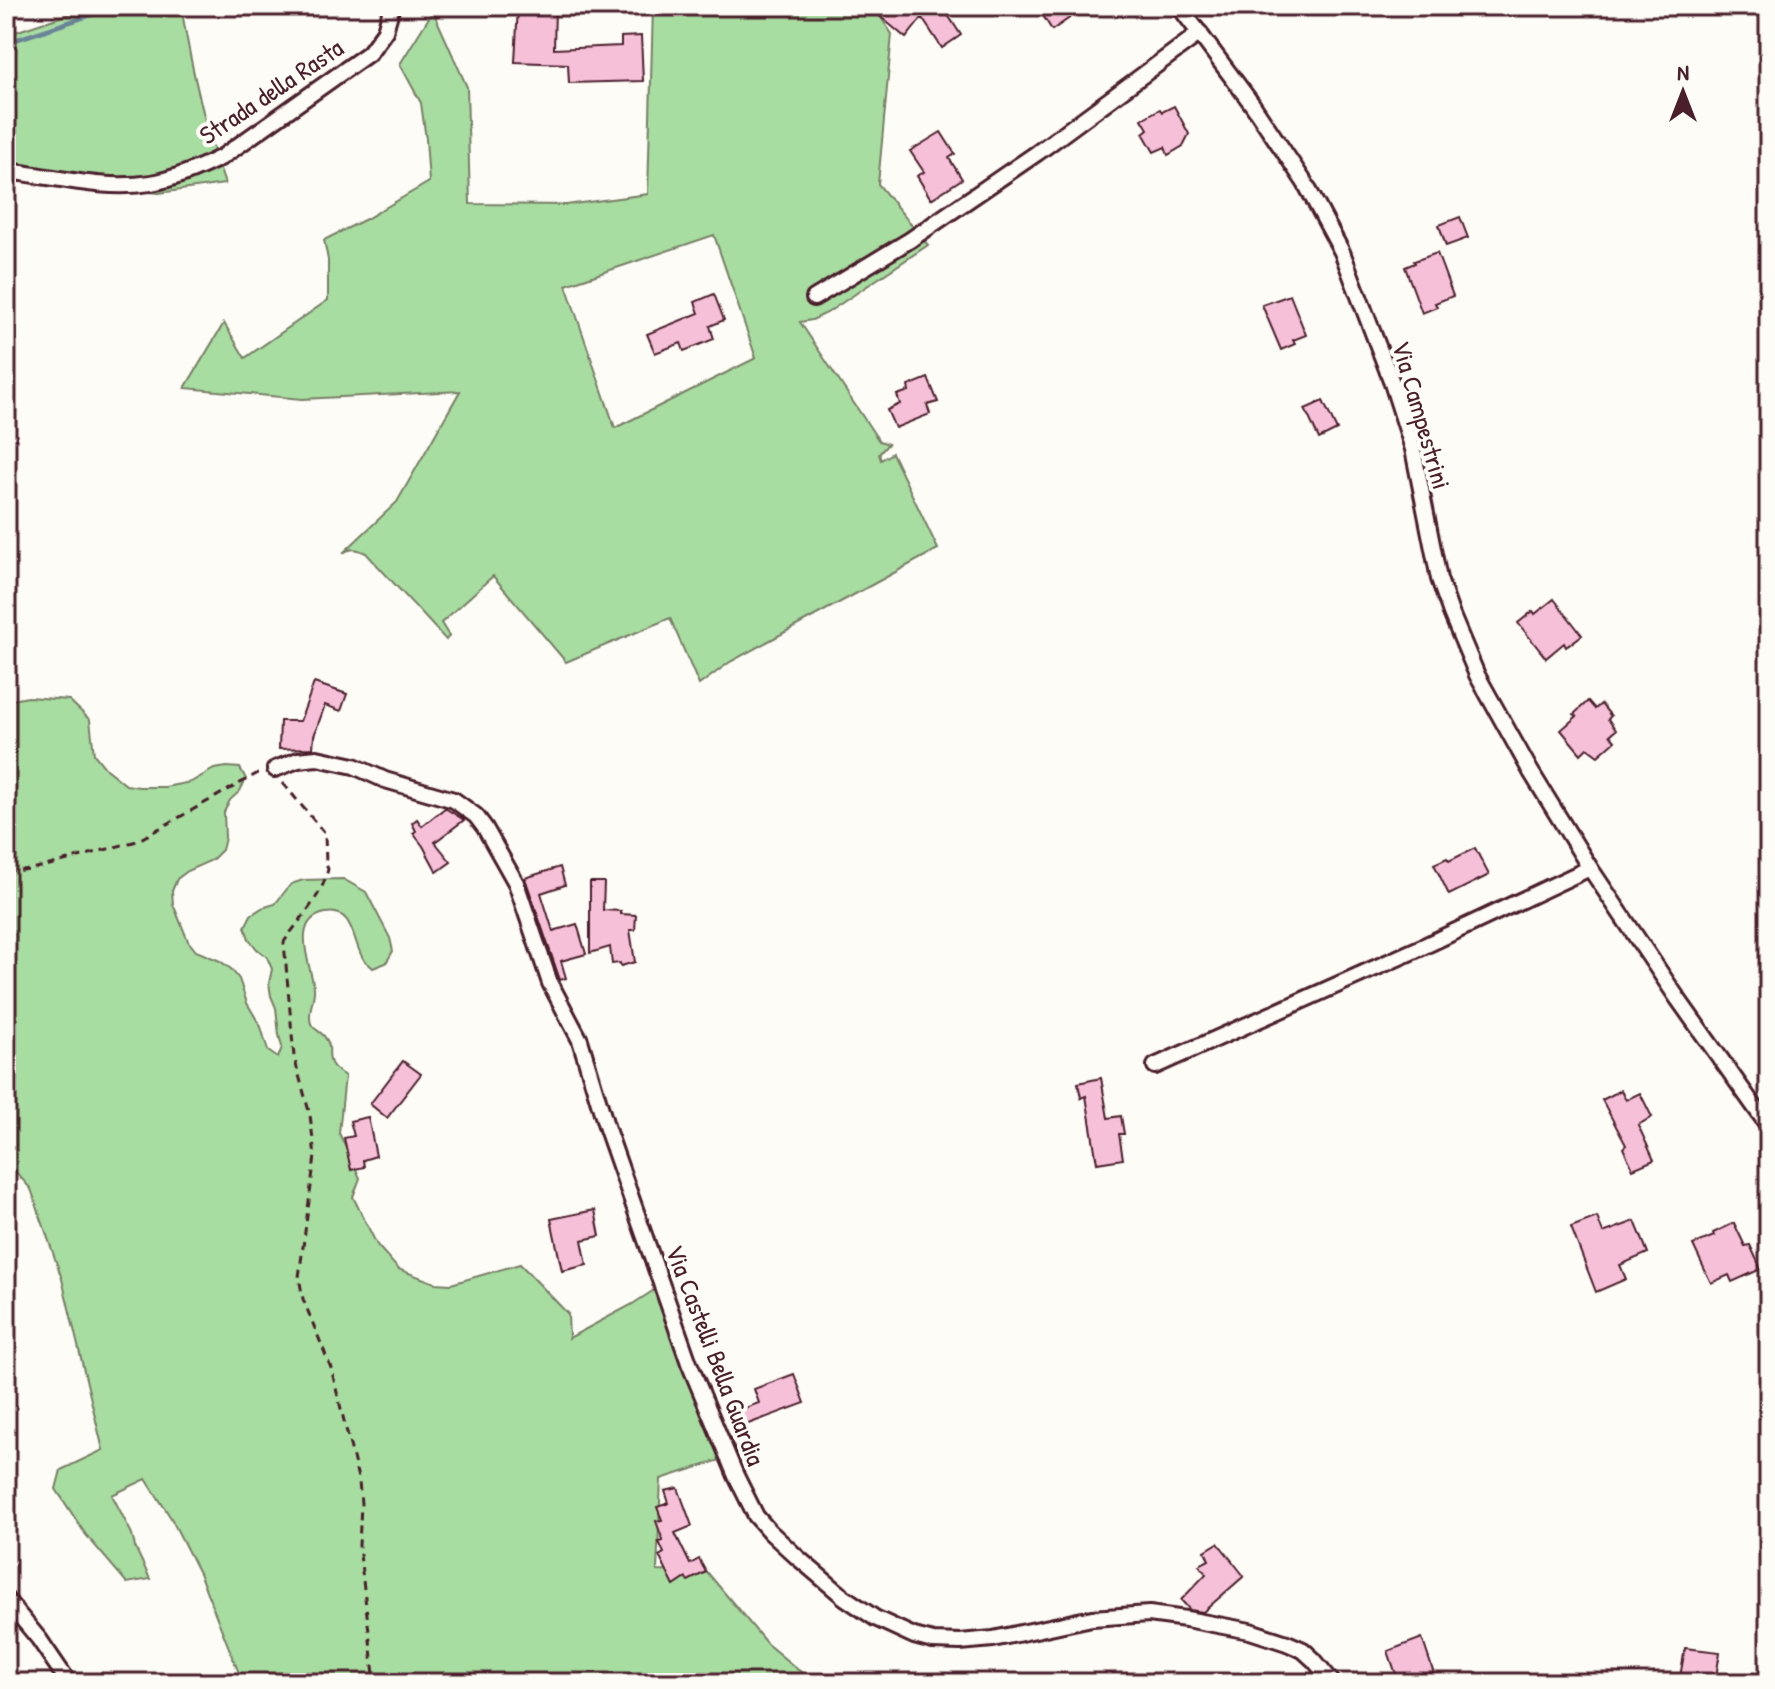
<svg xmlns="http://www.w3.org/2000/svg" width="1775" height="1689" font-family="'Patrick Hand',sans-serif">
<rect width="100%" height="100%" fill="#fdfcf7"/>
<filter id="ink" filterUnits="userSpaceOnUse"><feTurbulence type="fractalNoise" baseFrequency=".0125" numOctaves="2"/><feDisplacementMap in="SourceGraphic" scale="16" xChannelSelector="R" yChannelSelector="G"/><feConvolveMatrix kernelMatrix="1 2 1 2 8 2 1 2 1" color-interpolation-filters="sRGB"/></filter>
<g filter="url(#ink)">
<!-- green -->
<g fill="#a7dda1" stroke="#787e66" stroke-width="2" fill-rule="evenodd">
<path d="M 74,6 L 181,6 C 191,66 204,126 225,184 L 159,193 L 6,178 L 6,35 L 75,12 Z"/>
<path d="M 653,6 L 873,6 L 892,34 L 878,184 L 928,245 L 827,313 L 812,320 L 800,322 L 879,441 L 888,444 L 879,454 L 881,460 L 892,453 L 938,549 L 730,662 L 699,685 L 670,618 L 566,662 L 493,576 L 441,623 L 449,636 L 446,640 L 366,553 C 357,549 351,547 343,553 L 397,502 L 460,391 L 302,399 L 185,388 L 224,323 L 245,358 L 328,300 L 328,260 L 324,240 L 366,219 L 429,182 L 426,139 L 421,103 L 400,64 L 433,11 L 467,87 L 470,204 L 566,205 L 648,194 ZM 714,235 L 756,358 L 615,428 L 566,285 Z"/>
<path d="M 28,697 L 69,700 L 90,720 L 94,754 L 106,769 L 126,785 L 139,787 L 165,787 L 191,782 L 214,769 L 227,767 L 240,768 L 246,779 L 240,791 L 230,800 L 224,812 L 225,838 L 222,850 L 212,860 L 189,870 L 177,879 L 172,891 L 173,904 L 188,941 L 196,951 L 220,961 L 231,969 L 239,979 L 247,1003 L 261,1027 L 268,1051 L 278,1058 L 282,1047 L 279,1035 L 276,1008 L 271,996 L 269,983 L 272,969 L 267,957 L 257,949 L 249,939 L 245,927 L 251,915 L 262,908 L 275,904 L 291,884 L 303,880 L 343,879 L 366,892 L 390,938 L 393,951 L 386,963 L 373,968 C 370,965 367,963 364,960 C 352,943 355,908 326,913 C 289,919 311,966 314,988 C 315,998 309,1008 310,1018 C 310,1029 318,1029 324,1036 C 337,1051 318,1060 345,1076 L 339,1133 L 360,1178 L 353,1197 L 377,1245 L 398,1269 L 435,1283 L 451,1284 L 520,1264 L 568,1314 L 569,1338 L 631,1305 L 665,1283 L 698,1394 L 739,1454 L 661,1479 L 657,1571 L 708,1573 L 767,1644 L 813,1682 L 850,1683 L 243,1683 L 199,1573 L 171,1518 L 146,1479 L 112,1495 L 132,1534 L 135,1547 L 150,1579 L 127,1583 L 86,1535 L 56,1489 L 61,1470 L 103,1450 L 62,1279 L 31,1189 L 14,1170 L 6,1167 L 6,701 Z"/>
</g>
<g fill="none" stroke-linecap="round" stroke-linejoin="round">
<!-- stream -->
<polyline stroke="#6a8498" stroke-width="5" points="6,43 118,6"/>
</g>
<!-- building -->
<g fill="#f7c0d9" stroke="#4a1f2b" stroke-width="2">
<polygon points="518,6 555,7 554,49 621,46 621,37 641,36 643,81 569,83 568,64 515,62"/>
<polygon points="882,6 942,6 961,35 942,48 922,18 906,38 876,13"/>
<polygon points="1037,6 1087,6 1052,30"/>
<polygon points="1174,106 1189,134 1183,146 1168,155 1165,147 1154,152 1143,133 1148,129 1142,119 1160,109 1162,112"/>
<polygon points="941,132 955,154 949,158 962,179 931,199 917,176 924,172 910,151"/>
<polygon points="1460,217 1468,238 1446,246 1439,225"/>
<polygon points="1437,253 1453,296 1435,303 1437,307 1422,313 1405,267 1415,263 1414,261"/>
<polygon points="714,294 724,320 710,326 714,339 684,351 681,343 655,353 647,334 699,313 695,302"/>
<polygon points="1290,295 1306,335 1293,340 1295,344 1281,350 1262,305"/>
<polygon points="928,378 938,402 927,405 930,414 895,428 887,410 900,404 897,395 909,391 908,386"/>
<polygon points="1323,401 1337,430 1319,439 1305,409"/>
<polygon points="1554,599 1582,635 1566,647 1564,643 1546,658 1518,623 1533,611 1535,614"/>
<polygon points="314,683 347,694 341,711 325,705 314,736 313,748 279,749 280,721 300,721"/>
<polygon points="1588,701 1595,709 1601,704 1611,716 1608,719 1616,730 1610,735 1615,741 1598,756 1587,748 1581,754 1561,730 1577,716 1574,714"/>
<polygon points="445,808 464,820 435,842 451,862 437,872 423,846 413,833 416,831 412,823 417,819 422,826"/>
<polygon points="1475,848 1489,875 1449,895 1434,864 1447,858 1449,861"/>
<polygon points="560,867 565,885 541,893 553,931 577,924 586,954 561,961 566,978 560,980 525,878"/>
<polygon points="590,882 604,882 603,910 621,911 621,914 636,915 635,930 630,930 635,962 621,966 620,963 612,964 610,947 590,953"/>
<polygon points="403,1061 421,1074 387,1118 370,1104"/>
<polygon points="1101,1078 1108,1118 1121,1116 1124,1134 1119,1134 1123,1159 1097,1163 1086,1096 1081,1098 1078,1083"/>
<polygon points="1621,1090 1626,1100 1640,1093 1652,1117 1638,1125 1654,1160 1633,1169 1623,1148 1626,1145 1602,1100"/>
<polygon points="368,1117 376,1156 363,1160 364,1167 351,1170 344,1138 354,1136 350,1121"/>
<polygon points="595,1210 600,1236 582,1240 587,1265 562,1271 551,1219"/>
<polygon points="1597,1217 1603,1233 1635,1221 1648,1253 1620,1265 1626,1279 1596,1292 1571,1227"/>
<polygon points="1734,1223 1745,1246 1750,1245 1761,1269 1732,1282 1729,1275 1711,1283 1693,1245 1714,1236 1713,1233"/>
<polygon points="794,1374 805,1403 740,1427 734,1412 759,1403 754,1389"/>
<polygon points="678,1488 692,1526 675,1533 690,1564 699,1559 706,1572 688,1581 686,1578 674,1586 659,1556 664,1553 659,1542 663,1541 656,1521 662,1520 657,1507 669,1503 665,1491"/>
<polygon points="1218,1543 1244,1576 1203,1612 1190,1610 1181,1600 1206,1574 1199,1565 1209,1560 1205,1551"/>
<polygon points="1422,1638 1437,1683 1399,1683 1388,1651"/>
<polygon points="1685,1648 1720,1652 1715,1683 1679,1683"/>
</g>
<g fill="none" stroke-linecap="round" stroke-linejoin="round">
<defs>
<g id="street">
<polyline points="1179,6 1252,104 1305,183 1342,252 1391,380 1413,449 1439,579 1451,613 1477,675 1531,772 1590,868 1678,999 1769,1127"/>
<path d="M 6,171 C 53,176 103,191 151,183 C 175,179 200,168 222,157 L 369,53 L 385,31 L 392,6"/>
<polyline points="814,298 910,240 1037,153 1200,33"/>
<polyline points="275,769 298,760 317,758 354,766 385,780 454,800 476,816 485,828 516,883 550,983 580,1040 607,1129 689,1363 736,1476 756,1516 770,1532 797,1557 844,1597 875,1618 914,1636 933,1641 960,1642 993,1639 1092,1618 1149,1614 1186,1619 1250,1631 1287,1643 1303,1650 1314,1660 1333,1683"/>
<polyline points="1155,1066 1420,948 1590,868"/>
<polyline points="6,1599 39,1639 69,1683"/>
</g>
</defs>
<!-- street casing -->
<use href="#street" stroke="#4a1f2b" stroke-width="20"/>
<!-- path -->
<g stroke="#4a1f2b" stroke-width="3" stroke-dasharray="8 6" stroke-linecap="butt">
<path d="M 283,783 L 325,834 L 326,864 L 328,869 C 322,897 300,918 284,942 L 294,1057 L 310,1115 L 315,1156 L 299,1277 L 303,1299 L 331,1368 L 359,1482 L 361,1504 L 359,1546 L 375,1683"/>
<polyline points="6,871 23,870 46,866 137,841 260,772"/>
</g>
<!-- street -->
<use href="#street" stroke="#fdfcf7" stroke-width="14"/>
</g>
</g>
<g text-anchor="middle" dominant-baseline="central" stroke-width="8" stroke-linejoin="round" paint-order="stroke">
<!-- street labels -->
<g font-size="26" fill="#4a1f2b" stroke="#fdfcf7">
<text transform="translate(271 91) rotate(-34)">Strada della Rasta</text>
<text transform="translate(1422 415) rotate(74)">Via Campestrini</text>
<text transform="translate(716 1355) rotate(69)">Via Castelli Bella Guardia</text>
</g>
</g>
<!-- margin -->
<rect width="1775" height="1689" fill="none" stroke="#fdfcf7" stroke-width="32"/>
<rect x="16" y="16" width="1743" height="1657" fill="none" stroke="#4a1f2b" stroke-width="3" filter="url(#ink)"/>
<!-- north arrow -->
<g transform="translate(1683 92)" stroke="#fdfcf7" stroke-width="6" paint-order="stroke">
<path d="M0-6L14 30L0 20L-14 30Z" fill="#4a1f2b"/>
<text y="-12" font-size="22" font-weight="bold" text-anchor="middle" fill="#4a1f2b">N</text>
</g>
</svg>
